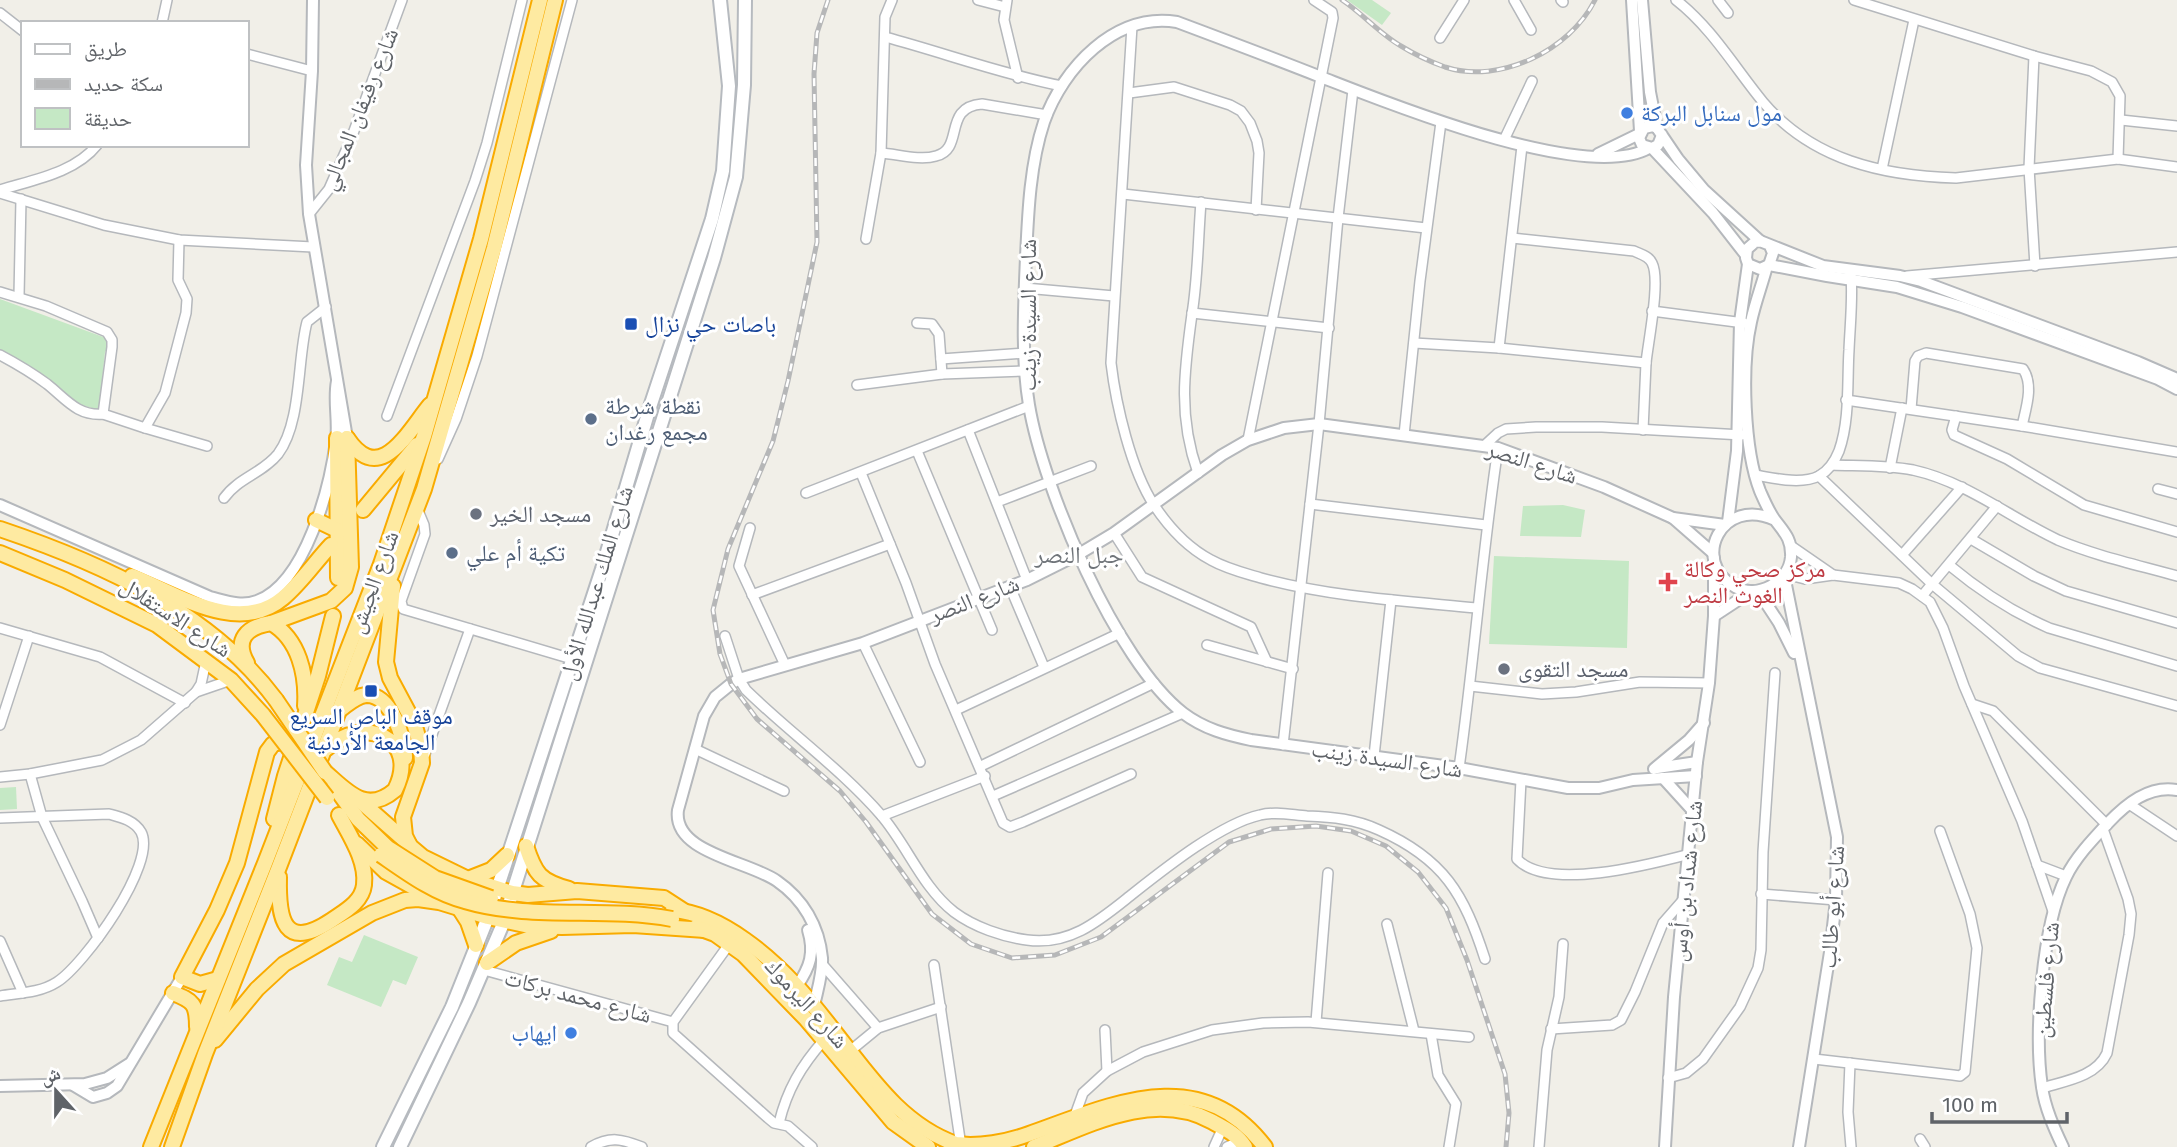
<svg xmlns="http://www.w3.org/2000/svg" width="2177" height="1147" font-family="'Fira Sans','Noto Naskh Arabic',sans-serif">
<rect width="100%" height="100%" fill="#f1efe8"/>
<!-- green -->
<g fill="#c5e8c5">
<polygon points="1347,0 1372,0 1391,13 1382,25"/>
<polygon points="0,299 106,338 110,345 105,352 99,410 71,402 0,358"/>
<polygon points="1563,505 1585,510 1581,537 1520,536 1523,506"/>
<polygon points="1494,556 1629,561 1627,648 1489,644"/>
<polygon points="16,787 17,809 0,810 0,788"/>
<polygon points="364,935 418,957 406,985 393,980 381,1007 327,985 339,957 352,962"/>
</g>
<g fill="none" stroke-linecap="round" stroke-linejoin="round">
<defs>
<g id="minor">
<polyline points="978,0 1005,7"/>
<polyline points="1007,0 1004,20 1018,78"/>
<polyline points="1514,0 1531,30"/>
<polyline points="1561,0 1563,2"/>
<path d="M 1676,0 C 1712,28 1735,68 1763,102 C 1812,160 1883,176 1956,178 L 2118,159 L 2177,167"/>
<polyline points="1718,0 1728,13"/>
<polyline points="1854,0 2034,56 2091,71 2112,82 2120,96 2118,159"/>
<polyline points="0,13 23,31"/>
<polyline points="162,23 167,0"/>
<path d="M 1132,26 L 1111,363 C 1116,405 1131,470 1154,505 C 1168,526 1188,548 1211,560 C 1227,569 1244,573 1261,578 C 1331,597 1404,601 1477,608"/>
<path d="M 885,37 C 945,53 1001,74 1062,86"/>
<polyline points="1440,38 1464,0"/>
<polyline points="247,54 312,71"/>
<polyline points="2034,56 2029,168 2035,266"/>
<polyline points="1129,93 1174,87 1230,105 1241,111 1250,123 1257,141 1259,153 1256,210"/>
<polyline points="2121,120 2177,126"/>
<polyline points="1504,140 1532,81"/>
<path d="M 881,153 C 897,154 920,161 936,156 C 965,149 942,107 982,104 L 1047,115"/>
<polyline points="1882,169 1914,20"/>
<path d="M 0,190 C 32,180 75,173 97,145"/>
<polyline points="0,193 104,225 179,240 313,247"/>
<polyline points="1123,194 1426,228"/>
<polyline points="309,214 329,189 351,139 402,0"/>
<polyline points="866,239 881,153 885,17 892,0"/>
<polyline points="1907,276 2177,252"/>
<polyline points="1025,288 1114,296"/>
<polyline points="0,292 46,306 107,332 112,340 112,347 103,414 145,428 165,393 186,313 187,299 178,280 179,240"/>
<polyline points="19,296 21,199"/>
<polyline points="1652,311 1744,323"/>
<polyline points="1192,313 1329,328"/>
<polyline points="917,323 932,324 939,334 942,374"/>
<path d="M 1414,343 L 1499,348 L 1646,363 C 1648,342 1661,280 1652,263 C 1649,256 1640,254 1634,251 L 1512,238"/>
<polyline points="1499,348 1522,146"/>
<path d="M 0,355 C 17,364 32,373 47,384 C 66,399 77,416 103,414"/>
<polyline points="941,359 1025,353"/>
<polyline points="857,385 942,374 1026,371"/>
<polyline points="1846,400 2022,426 2177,452"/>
<path d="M 1911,409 L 1915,361 L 1918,356 L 1926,353 L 2023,369 C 2034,385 2026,408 2022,426"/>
<polyline points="387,416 475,181 487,143 522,0"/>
<polyline points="1956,416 1952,430 1954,435 2007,459 2084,505 2177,532"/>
<polyline points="145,428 207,446"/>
<polyline points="968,430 1027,580"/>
<polyline points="1643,430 1646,363"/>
<polyline points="1404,435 1420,281 1441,122"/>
<polyline points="1248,440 1333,18 1332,12 1314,0"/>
<polyline points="1485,445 1498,433 1506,429 1536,427 1602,427 1742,435"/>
<polyline points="917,451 992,630"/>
<polyline points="438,459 456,419 477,356 572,0"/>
<path d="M 1832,465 C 1859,466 1887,465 1913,470 C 1967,482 2009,517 2058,540 C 2096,556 2138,565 2177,576"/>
<polyline points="1890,468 1902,408"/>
<polyline points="861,473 906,583 935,664 1003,823 1010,827 1023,822 1131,774"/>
<path d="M 1198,473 C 1178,417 1184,371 1192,314 C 1198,277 1198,239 1201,202"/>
<path d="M 1755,475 C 1773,478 1801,485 1819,476 C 1828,471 1835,461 1839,451 C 1850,420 1847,382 1849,350 C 1850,325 1853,299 1851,274"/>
<polyline points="1819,476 1932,584 2018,656 2040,668 2177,706"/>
<polyline points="2158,489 2177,494"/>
<polyline points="806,493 1029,406"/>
<path d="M 224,498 C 238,478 263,473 278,454 C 302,422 297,359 307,322 L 326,307"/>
<polyline points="997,502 1091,466"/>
<polyline points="1310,504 1486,525"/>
<polyline points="417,508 424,525 425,534 401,601 403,609 572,659"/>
<polyline points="750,528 739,566 785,665"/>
<polyline points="1114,533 1142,577 1251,627 1267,662"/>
<polyline points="1971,539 2034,576 2066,591 2177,623"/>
<polyline points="1791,546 1833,575"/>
<polyline points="1902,555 1962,487"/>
<path d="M 1949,565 C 1979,590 2012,612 2049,628 L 2177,666"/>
<polyline points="1785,574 1805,579 1833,575 1899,583 1912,589 1930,602 1943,628 1964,686 2022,821 2053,911"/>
<polyline points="1010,587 1044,667"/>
<polyline points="752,595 890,544"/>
<polyline points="1922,596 1997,506"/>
<polyline points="0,628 100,657 185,703"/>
<path d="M 725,636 L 739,679 L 746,690 C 790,733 841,769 881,815 C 907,845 922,887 954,912 C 974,927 1003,937 1027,940 C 1070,946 1100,920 1130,896 C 1163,870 1220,824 1260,815 C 1275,811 1292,815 1307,816 C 1333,817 1355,819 1379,830 C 1444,859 1464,894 1485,959"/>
<polyline points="863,643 920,762"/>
<polyline points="1207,645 1293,669"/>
<polyline points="1470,686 1542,694 1576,692 1640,682 1709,683"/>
<polyline points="196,692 201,684 206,661"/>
<polyline points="1972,704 1993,711 2107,825"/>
<polyline points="956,710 1120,633"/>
<polyline points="0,725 29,636"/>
<polyline points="1283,745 1319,424 1338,218 1353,90"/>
<polyline points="695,749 784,791"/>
<polyline points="425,754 470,629"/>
<polyline points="1374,756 1391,600"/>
<polyline points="981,766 1154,683"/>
<path d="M 1459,768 C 1474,662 1482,554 1498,448"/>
<polyline points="30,774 42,817 82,901 98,938"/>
<polyline points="0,777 30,774 102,760 141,740 196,692 231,680"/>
<path d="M 1521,780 L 1517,859 C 1547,892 1652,864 1690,854"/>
<polyline points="993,796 1183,713"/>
<polyline points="2129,804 2177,836"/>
<polyline points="882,816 985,776"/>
<path d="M 0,818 L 109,814 C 120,817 134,820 141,832 C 158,863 84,965 57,982 C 40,993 19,993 0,996"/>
<polyline points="2037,865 2066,876"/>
<polyline points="1761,894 1836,900"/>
<polyline points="1387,924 1414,1031"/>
<polyline points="0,941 23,993"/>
<polyline points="730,943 673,1022 673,1033 768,1118 774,1123 788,1126 812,1147"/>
<polyline points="822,964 878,1028"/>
<polyline points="934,965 961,1146"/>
<polyline points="484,970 673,1022"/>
<polyline points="1316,1022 1328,873"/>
<polyline points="1551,1029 1612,1025 1621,1020 1635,992 1663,923 1684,899"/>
<polyline points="1105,1030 1107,1071"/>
<polyline points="1431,1034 1438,1075 1456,1104 1449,1147"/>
<polyline points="850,1051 878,1028 941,1007"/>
<polyline points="1814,1059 1953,1075 1960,1076 1965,1072 1977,948 1970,914 1940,831"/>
<polyline points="1850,1063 1848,1112 1851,1147"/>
<polyline points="1668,1078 1686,1073 1703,1059 1740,1007 1758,968 1761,950 1763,852 1775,673"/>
<path d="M 2042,1088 C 2065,1081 2096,1077 2107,1053 L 2129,935 L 2131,914 L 2128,899 L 2103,829"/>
<polyline points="1074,1118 1083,1093 1107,1071 1143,1052 1212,1030 1263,1023 1308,1022 1469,1037"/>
<path d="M 779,1123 C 787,1090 801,1066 824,1040"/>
<polyline points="1920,1139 1925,1147"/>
<path d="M 591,1147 C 610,1136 622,1139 642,1147"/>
<polyline points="1214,1147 1223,1127"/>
<polyline points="1227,1147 1241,1141"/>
<polyline points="1539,1147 1547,1050 1559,997 1563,944"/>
</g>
<g id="tertiary">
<polyline points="313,0 312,71 306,165 309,214 347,438"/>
<polyline points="1632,0 1640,131"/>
<polyline points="1642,0 1650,92 1657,128"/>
<polyline points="1662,135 1658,145 1652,148 1642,145 1639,138 1644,128 1653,126 1657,128 1678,159 1704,190 1760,241"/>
<path d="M 1649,148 C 1586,184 1388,103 1321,77 C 1273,58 1225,40 1177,22 C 1115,12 1063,68 1044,122 C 1030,164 1028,213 1026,257 C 1024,306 1021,357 1029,405 C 1043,489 1116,661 1183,713 C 1204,729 1227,735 1251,740 L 1459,768 L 1568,788 L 1599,788 L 1633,780 L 1696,776"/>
<polyline points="1652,148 1713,213 1745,254"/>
<polyline points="1598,154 1639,134"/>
<polyline points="1770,246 1773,253 1769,265 1760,269 1748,264 1746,258 1747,249 1755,242 1760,241 1823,266 1900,276 1921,281 2138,362 2177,379"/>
<polyline points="1769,265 1827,276 1897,287 1962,307 2158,379 2177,389"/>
<path d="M 1767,266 C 1762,285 1755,303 1751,322 C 1741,366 1744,450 1760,491 C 1764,500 1769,512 1775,520 C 1784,532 1792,539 1791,557 C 1789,582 1758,599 1735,587 C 1690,562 1721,495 1775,520"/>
<path d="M 0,505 L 210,597 C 226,601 241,607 257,601 C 306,583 330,487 336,441 C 339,421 333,401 337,381"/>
<polyline points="1673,518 1713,553"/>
<polyline points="1728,522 1737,451 1740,322 1748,264"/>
<polyline points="1784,575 1837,837 1836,900 1830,952 1799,1147"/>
<polyline points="1758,591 1779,623 1794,653"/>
<polyline points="1714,616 1752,591"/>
<polyline points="1657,768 1697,762"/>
<polyline points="1654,769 1689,740 1704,723"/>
<polyline points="1663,778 1693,811"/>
<path d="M 797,986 C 810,967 815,953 808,930"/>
<path d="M 814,1006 C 817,991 823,973 822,958 C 819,926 803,899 777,881 C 749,861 672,853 678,810 L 704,716 L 715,697 L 731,684 L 739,679 L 863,643 L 1027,580 L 1079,554 L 1114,533 L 1222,455 L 1248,440 L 1284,428 L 1319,424 L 1498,448 L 1604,487 L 1673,518 L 1725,525"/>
<polyline points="73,1085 93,1097 107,1093 117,1086 182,977"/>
<polyline points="0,1086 85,1084 107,1078 129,1064"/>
<polyline points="1665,1147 1674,997 1697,762 1709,683 1714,616 1714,558"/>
<path d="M 2063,1147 C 2054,1128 2045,1108 2042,1087 C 2034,1033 2042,926 2066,877 C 2075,858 2093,839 2108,823 C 2126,804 2149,785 2177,790"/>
</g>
<g id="secondary">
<polyline points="383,1147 452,1007 488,917 602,569 649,410 712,219 723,171 729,86 720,0"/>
<polyline points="400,1147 469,1003 502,926 714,258 736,177 744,85 745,0"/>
</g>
<g id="trunk">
<polyline points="337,438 338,578"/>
<path d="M 347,438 C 380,487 407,433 430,405"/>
<polyline points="363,510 417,445"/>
<polyline points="316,520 339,531"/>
<path d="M 0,529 C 101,563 211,612 276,700"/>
<polyline points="0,553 65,580 157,625 231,680 263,715"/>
<path d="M 132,576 C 177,594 238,636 283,598 C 301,583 315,562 331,545"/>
<polyline points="393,586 386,662 390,678 414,723 421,747 422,763 403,817 405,836 410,846 423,857 468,879 512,893 528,895 577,891 664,898 684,911"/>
<polyline points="271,623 331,601 345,588 351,567 347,438"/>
<path d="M 247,663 C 234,640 246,627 271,623 C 299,639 307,675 305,706"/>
<path d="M 341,709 C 349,703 356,696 366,695 C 391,694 405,738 405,758"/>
<path d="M 325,772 C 347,791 366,815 395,790 C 421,738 363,714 326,749"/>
<polyline points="334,786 358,819 388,848"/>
<polyline points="359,800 409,844"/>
<polyline points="274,819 285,776 318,676 333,616"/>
<polyline points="357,844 386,872 431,897"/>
<path d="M 526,846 C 535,874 540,881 569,889"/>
<path d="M 279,877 C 278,920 284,952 332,920 C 345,911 362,902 364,885 C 367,861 350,836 339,815"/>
<polyline points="468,879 491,870 507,855"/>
<polyline points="459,908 468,922 476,945"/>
<path d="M 673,910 C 699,912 724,925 745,940 C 782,966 810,1000 837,1035 C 871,1078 902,1125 956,1144 C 979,1147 1007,1142 1029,1134 C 1111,1105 1200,1061 1265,1147"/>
<polyline points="696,927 715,934 743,954 806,1019 893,1122 928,1147"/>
<polyline points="487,963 516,943 551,931"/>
<polyline points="218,979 200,984 182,977 217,910 237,863 267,752 273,744 282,742"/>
<path d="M 173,993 C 193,1001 197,1004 197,1027"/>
<polyline points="215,1040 257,989 284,964 372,913 405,900 418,899 439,902 488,917 529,926 562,927 633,925 705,930"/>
<polyline points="151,1147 265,863 381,564 424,436 481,239 540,0"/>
<polyline points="172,1147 205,1054 279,867 424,489 494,248 555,0"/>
<path d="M 1034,1147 C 1089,1125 1153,1090 1211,1121 C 1224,1128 1237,1134 1245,1147"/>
</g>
</defs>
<!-- minor casing -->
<use href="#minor" stroke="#b5b8bc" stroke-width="12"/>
<!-- tertiary casing -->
<use href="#tertiary" stroke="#b5b8bc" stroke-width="14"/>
<!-- secondary casing -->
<use href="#secondary" stroke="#b6babf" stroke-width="16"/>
<!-- trunk casing -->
<use href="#trunk" stroke="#f9ab00" stroke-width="18"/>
<!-- minor -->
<use href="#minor" stroke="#fff" stroke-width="9"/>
<!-- tertiary -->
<use href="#tertiary" stroke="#fff" stroke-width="10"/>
<!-- secondary -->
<use href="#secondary" stroke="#fff" stroke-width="12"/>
<!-- trunk -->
<use href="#trunk" stroke="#feeaa1" stroke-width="14"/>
<defs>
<g id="rail">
<polyline points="828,0 817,33 814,74 817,242 788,381 773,441 728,549 713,610 720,654 731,684 757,719 840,791 866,822 932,914 971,944 1012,958 1055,955 1101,937 1229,842 1271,829 1316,826 1351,831 1386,846 1418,872 1446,908 1467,960 1505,1074 1509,1113 1506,1147"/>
<path d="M 1342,0 C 1363,14 1380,34 1401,46 C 1414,54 1431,62 1445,67 C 1500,85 1570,50 1595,0"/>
</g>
</defs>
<!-- rail casing -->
<use href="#rail" stroke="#b6b7b8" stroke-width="5"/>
<!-- rail -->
<use href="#rail" stroke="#fff" stroke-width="2.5" stroke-dasharray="8" stroke-linecap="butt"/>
<defs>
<g id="trunk-bridge">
<polyline points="276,700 325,772"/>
<polyline points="263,715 327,798"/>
<polyline points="388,848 435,878 491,898"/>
<path d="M 381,855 C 407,873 434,893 465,901 C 533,921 603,906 672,919"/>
</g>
</defs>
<!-- trunk-bridge casing -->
<use href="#trunk-bridge" stroke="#f9ab00" stroke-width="18" stroke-linecap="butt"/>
<!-- trunk-bridge -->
<use href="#trunk-bridge" stroke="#feeaa1" stroke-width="14"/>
</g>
<!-- markers -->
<g fill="#3f7fe0" stroke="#fff" stroke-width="2.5">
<circle cx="1627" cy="113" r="7"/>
<circle cx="571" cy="1033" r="7"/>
</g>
<g fill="#1a4fb4" stroke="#fff" stroke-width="2.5">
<rect x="624" y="317" width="14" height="14" rx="3.5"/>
<rect x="364" y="684" width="14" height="14" rx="3.5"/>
</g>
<g fill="#5c6f8a" stroke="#fff" stroke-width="2.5">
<circle cx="591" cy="419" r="7"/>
<circle cx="452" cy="553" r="7"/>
</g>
<g fill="#6b7280" stroke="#fff" stroke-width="2.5">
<circle cx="476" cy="514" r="7"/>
<circle cx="1504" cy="669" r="7"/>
</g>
<path fill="#e0444e" stroke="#fff" stroke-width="2.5" d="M1664.5 571.5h7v7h7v7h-7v7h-7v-7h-7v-7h7z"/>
<g text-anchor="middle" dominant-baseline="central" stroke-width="6" stroke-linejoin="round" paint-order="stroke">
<!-- street labels -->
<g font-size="23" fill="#5f6368" stroke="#fff">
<text transform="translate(359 109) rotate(-68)">شارع رفيفان المجالي</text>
<text transform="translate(1028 315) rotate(-90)">شارع السيدة زينب</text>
<text transform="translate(1532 462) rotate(18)">شارع النصر</text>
<text transform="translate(373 582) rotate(-70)">شارع الجيش</text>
<text transform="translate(596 583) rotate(-73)">شارع الملك عبدالله الأول</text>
<text transform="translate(974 599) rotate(-21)">شارع النصر</text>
<text transform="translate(176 617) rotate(33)">شارع الاستقلال</text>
<text transform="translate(1387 759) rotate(8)">شارع السيدة زينب</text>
<text transform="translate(1686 881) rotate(-84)">شارع شداد بن أوس</text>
<text transform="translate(1832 907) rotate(-86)">شارع أبو طالب</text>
<text transform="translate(2046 980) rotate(-85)">شارع فلسطين</text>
<text transform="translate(578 996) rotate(15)">شارع محمد بركات</text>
<text transform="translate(807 1003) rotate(48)">شارع اليرموك</text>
</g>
<!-- shop labels -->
<g font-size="23" fill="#366cbe" stroke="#fff" text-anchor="start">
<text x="1641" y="113">مول سنابل البركة</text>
<text x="557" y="1033" text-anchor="end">ايهاب</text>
</g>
<!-- transit labels -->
<g font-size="23" fill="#164399" stroke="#fff" text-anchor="start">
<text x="645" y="324">باصات حي نزال</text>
<text x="371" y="716" text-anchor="middle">موقف الباص السريع<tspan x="371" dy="26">الجامعة الأردنية</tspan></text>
</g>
<!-- service labels -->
<g font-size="23" fill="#4e5e75" stroke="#fff" text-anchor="start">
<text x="605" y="406">نقطة شرطة<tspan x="605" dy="26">مجمع رغدان</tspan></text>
<text x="466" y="553">تكية أم علي</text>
</g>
<!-- worship labels -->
<g font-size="23" fill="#5b616d" stroke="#fff" text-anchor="start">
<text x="490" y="514">مسجد الخير</text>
<text x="1518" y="669">مسجد التقوى</text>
</g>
<!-- health labels -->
<g font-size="23" fill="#be3a42" stroke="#fff" text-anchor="start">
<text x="1684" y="569">مركز صحي وكالة<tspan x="1684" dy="26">الغوث النصر</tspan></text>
</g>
<!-- neighbourhood labels -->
<g font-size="24" fill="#70757a" stroke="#fff">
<text x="1079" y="555">جبل النصر</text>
</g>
</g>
<!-- legend -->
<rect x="21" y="21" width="228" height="126" fill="#ffffff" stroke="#bfc1c3" stroke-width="2"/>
<rect x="35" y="44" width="35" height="10" fill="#ffffff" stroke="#bfc1c3" stroke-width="2"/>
<text x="84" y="56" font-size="21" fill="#5f6368">طريق</text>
<rect x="35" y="79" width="35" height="10" fill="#b6b7b8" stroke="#bfc1c3" stroke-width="2"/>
<text x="84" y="91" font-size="21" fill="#5f6368">سكة حديد</text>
<rect x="35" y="108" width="35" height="21" fill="#c5e8c5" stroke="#bfc1c3" stroke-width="2"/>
<text x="84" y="126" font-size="21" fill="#5f6368">حديقة</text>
<!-- north arrow -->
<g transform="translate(56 1091) rotate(339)" stroke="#ffffff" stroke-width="5" paint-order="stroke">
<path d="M0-5L12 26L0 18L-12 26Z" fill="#5f6368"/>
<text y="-10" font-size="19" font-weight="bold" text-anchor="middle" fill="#5f6368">ش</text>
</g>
<!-- scale -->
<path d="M1932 1112v10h135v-10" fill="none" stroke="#5f6368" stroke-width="3.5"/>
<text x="1942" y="1112" font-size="21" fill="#5f6368" stroke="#ffffff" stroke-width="5" paint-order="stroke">100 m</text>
</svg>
